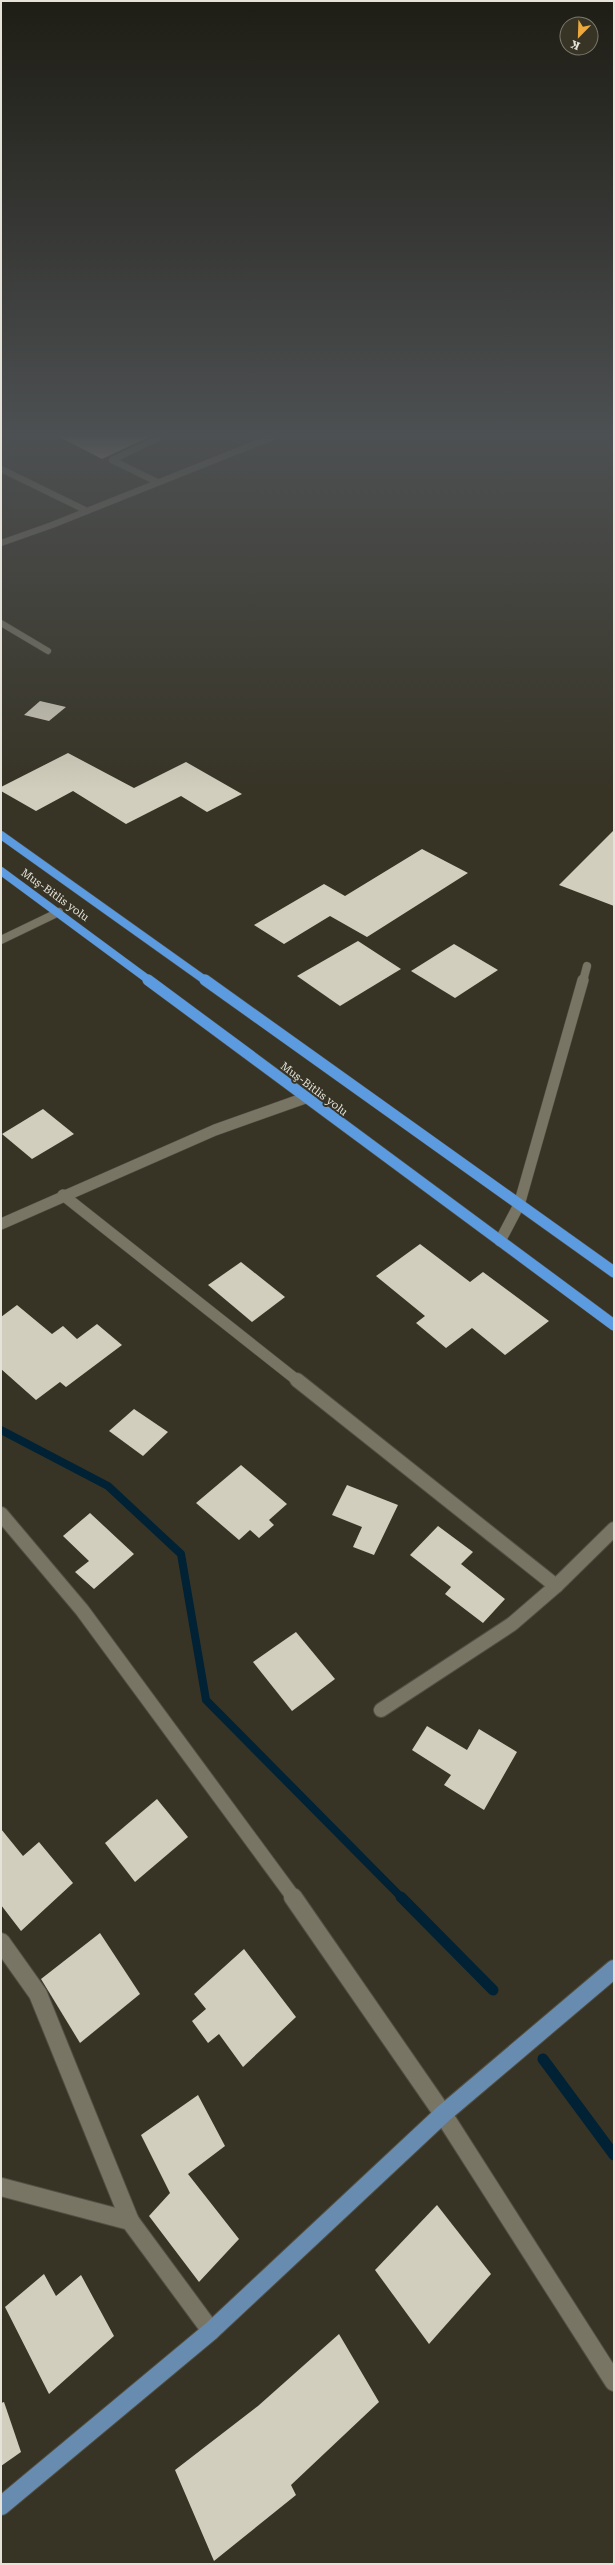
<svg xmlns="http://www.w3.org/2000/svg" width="615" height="2565" font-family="'Roboto Serif',serif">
<rect width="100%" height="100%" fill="#373426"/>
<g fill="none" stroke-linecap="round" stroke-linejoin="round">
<!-- stream-far1 -->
<polyline stroke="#002234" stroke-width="8" points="1,1430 108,1486 181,1554 206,1700 402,1898"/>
<!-- stream -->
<g stroke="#002234" stroke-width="11">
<polyline points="401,1897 493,1990"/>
<polyline points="543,2059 614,2155"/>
</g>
</g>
<!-- building -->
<g fill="#d2cebd">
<polygon points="48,431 162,431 102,459"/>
<polygon points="40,701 66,707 49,721 24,715"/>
<polygon points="68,753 134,788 186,762 242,794 207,812 181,796 126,824 73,791 36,811 1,791 1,787"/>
<polygon points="614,830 614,906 559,885"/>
<polygon points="422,849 468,873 367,937 330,916 284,944 254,925 324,884 345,896"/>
<polygon points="358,941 401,969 340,1006 297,976"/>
<polygon points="454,944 498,970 455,998 411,971"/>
<polygon points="43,1109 74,1134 32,1159 2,1134"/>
<polygon points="420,1244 470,1282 483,1272 549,1321 505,1355 472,1328 446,1348 416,1323 425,1316 376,1276"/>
<polygon points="241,1262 285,1297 252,1322 208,1285"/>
<polygon points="17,1305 52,1334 63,1326 77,1339 97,1324 122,1345 66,1387 60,1382 36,1400 1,1369 1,1317"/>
<polygon points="134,1409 168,1432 143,1456 109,1431"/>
<polygon points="241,1465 287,1504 269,1520 274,1525 259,1538 250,1530 239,1540 196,1503"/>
<polygon points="347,1485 398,1505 374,1555 353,1547 362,1527 332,1515"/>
<polygon points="90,1513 134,1554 94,1589 75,1572 89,1561 63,1536"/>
<polygon points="438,1526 473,1552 461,1564 505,1599 483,1623 445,1594 451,1587 410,1555"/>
<polygon points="296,1632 335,1679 292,1711 253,1662"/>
<polygon points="427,1726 467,1750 479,1729 517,1752 484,1810 444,1785 451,1775 412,1750"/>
<polygon points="157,1799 188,1837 135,1882 105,1843"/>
<polygon points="1,1829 23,1856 39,1842 73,1883 21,1931 1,1905"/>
<polygon points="100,1933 140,1994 80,2043 41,1979"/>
<polygon points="244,1949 296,2017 243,2067 219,2034 208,2043 192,2021 206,2009 194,1994"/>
<polygon points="198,2095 225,2146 188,2174 239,2239 199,2282 149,2216 170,2193 141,2135"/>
<polygon points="437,2205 491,2274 429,2344 375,2270"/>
<polygon points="44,2274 56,2296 81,2275 114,2336 49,2394 5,2307"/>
<polygon points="339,2334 379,2402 291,2485 296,2495 214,2561 175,2470 258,2406"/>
<polygon points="4,2402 21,2452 1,2466 1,2403"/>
</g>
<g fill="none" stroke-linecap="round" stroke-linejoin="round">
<defs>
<g id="minor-far4">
<polyline points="1,469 87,511"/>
<polyline points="157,482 112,460 173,431"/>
<polyline points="1,543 52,525 287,431"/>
<polyline points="1,623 48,651"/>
</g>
<g id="minor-far3">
<polyline points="1,940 59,912"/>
<polyline points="583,981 587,966"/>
</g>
<g id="minor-far2">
<polyline points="63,1195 298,1381"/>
<polyline points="1,1224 215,1130 305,1098"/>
<polyline points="500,1241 519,1205 583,980"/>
</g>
<g id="minor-far1">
<polyline points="297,1380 556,1586"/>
<polyline points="1,1514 82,1610 294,1898"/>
<polyline points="381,1710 512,1624 556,1586 614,1529"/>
</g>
<g id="minor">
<polyline points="293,1897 443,2114 614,2382"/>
<polyline points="1,1942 38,1994 130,2221"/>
<polyline points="1,2187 130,2221 211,2331"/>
</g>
<polyline id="major" points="1,2506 211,2331 443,2114 614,1969"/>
<g id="highway-far1">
<polyline points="1,835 206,981"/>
<polyline points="1,871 150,981"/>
</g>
<g id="highway">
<polyline points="148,980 614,1325"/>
<polyline points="205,980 614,1272"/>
</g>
</defs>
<!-- minor-far4 casing -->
<use href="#minor-far4" stroke="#524f43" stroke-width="7"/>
<!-- minor-far3 casing -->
<use href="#minor-far3" stroke="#524f43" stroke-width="9"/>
<!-- minor-far2 casing -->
<use href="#minor-far2" stroke="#524f43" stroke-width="12"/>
<!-- minor-far1 casing -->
<use href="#minor-far1" stroke="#524f43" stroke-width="16"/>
<!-- minor casing -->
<use href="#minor" stroke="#524f43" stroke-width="20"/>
<!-- major casing -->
<use href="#major" stroke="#524f43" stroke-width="20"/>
<!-- highway-far1 casing -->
<use href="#highway-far1" stroke="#524f43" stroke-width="9"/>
<!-- highway casing -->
<use href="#highway" stroke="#524f43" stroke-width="12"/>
<!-- minor-far4 -->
<use href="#minor-far4" stroke="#797565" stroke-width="6"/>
<!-- minor-far3 -->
<use href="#minor-far3" stroke="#797565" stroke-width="8"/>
<!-- minor-far2 -->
<use href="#minor-far2" stroke="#797565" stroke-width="11"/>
<!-- minor-far1 -->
<use href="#minor-far1" stroke="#797565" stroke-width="14"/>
<!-- minor -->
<use href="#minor" stroke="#797565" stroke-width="18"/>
<!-- major -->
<use href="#major" stroke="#688caf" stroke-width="18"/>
<!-- highway-far1 -->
<use href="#highway-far1" stroke="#5c9be0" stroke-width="8"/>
<!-- highway -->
<use href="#highway" stroke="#5c9be0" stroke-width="11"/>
</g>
<!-- sky -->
<linearGradient id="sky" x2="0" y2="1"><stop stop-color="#1e1d15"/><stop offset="0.55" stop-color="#4d5052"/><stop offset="1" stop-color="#4d5052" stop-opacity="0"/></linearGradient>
<rect width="615" height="790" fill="url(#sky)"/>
<g text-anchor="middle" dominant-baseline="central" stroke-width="4" stroke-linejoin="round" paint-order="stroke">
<!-- street labels -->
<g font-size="11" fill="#e4e2d9" stroke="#373426">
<text transform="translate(55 895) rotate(36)">Muş-Bitlis yolu</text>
<text transform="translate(314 1089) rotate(37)">Muş-Bitlis yolu</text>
</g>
</g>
<!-- border -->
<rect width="615" height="2565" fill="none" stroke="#e4e2d9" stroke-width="4"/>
<!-- north arrow -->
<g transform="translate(579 36) rotate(203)"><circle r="19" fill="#373426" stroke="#7c7a6e"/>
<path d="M0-3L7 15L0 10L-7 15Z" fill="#eea83c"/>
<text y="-6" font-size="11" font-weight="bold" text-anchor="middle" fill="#e4e2d9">K</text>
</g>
</svg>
